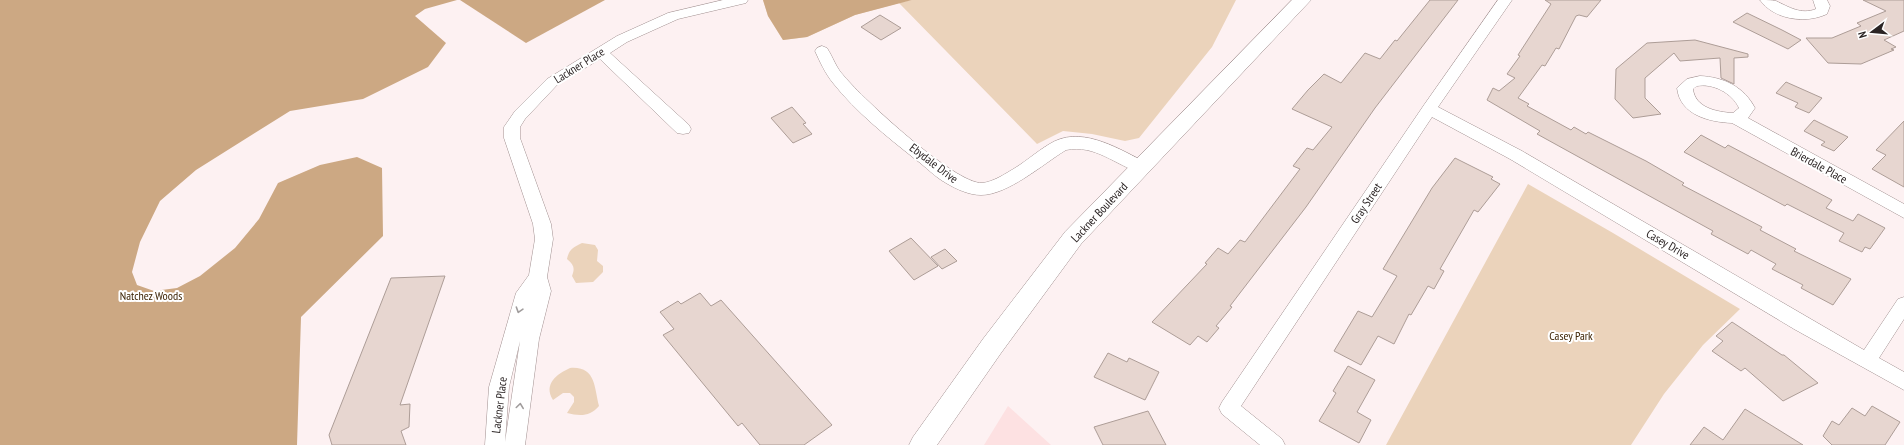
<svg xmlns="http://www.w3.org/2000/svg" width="1904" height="445" font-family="'PT Sans Narrow',sans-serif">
<rect width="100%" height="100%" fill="#fdf1f2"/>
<!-- built -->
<polygon fill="#fde1e2" points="1008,406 1051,445 984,445"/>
<!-- green -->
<g fill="#ebd3bb">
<polygon points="763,0 902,2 912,0 1236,0 1212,47 1139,138 1125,141 1092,134 1063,131 1037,144 899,3 855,15 807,37 783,40 768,16"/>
<polygon points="1528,184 1613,233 1740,309 1703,345 1664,394 1631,445 1386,445"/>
<path d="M 582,243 L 595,245 L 598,250 L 597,261 L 603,266 L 603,272 L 593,282 L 576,283 L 572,276 C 575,268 574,265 567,259 C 569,249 574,247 582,243 Z"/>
<path d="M 570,368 C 596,366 594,387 599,406 C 590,417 579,416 567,413 L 574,402 L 574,397 L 570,393 L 563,393 L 553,400 C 543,384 557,374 570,368 Z"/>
</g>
<!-- forest -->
<g fill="#cca883">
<polygon points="0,0 457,0 425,9 415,16 446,43 428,67 363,99 290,111 196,170 160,201 140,242 132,272 137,285 154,291 177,288 200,276 235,248 259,219 278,183 320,165 357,157 382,168 383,236 301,317 297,445 0,445"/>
<polygon points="460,0 605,0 526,43"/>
<polygon points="763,0 912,0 855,15 807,37 783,40 768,16"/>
</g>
<!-- building -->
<g fill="#e7d6d0" stroke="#ad9d97">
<polygon points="1430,0 1458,0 1375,108 1306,207 1230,306 1232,307 1216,326 1219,328 1207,342 1198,336 1190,345 1152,322 1207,264 1205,263 1218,248 1228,254 1240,240 1245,242 1300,169 1293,166 1307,148 1313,150 1332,127 1292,109 1308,90 1324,74 1341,83 1365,53 1380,59 1395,40 1397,41"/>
<polygon points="1545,0 1601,0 1587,17 1579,15 1576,16 1559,49 1556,48 1545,66 1542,65 1518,98 1529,104 1527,106 1571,130 1574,127 1586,134 1588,132 1646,161 1684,183 1682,185 1762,227 1760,230 1796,249 1794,251 1851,279 1833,305 1801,288 1803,285 1772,269 1776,264 1751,250 1748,254 1711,234 1713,231 1537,134 1540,131 1487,100 1493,88 1499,91 1515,78 1507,74 1520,56 1518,55 1551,4"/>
<polygon points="1863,0 1904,0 1904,31 1884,40 1896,47 1891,49 1894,50 1861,64 1828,63 1806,38 1832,38 1861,26 1857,23 1886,11"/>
<polygon points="1747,13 1782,30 1801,40 1788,49 1733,22"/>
<polygon points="880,15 901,28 881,40 861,27"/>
<polygon points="1695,40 1748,54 1748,57 1734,58 1734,84 1721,78 1720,58 1680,61 1674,53 1645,78 1645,98 1661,114 1633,118 1615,99 1616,69 1647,43"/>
<polygon points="1786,82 1822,98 1809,113 1795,107 1798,103 1776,93"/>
<polygon points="792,107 806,123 803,124 812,134 793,143 771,118"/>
<polygon points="1814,120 1848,137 1834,151 1821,145 1825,142 1804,131"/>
<polygon points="1904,121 1904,187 1872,169 1886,155 1876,150"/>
<polygon points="1701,135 1725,148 1728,145 1832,200 1826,208 1853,221 1858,214 1885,228 1870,249 1865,247 1862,252 1839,241 1844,233 1787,204 1785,206 1684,152"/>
<polygon points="1455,158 1493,177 1491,179 1500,184 1478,212 1474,210 1440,269 1444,271 1434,289 1428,286 1411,315 1409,314 1394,344 1378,336 1361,365 1334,351 1358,311 1372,317 1397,276 1383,269 1432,188"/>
<polygon points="911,238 938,266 914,280 889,251"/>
<polygon points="945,249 957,261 942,269 931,257"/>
<polygon points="445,276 400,405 410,404 409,427 401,431 406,445 332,445 329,435 391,278"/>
<polygon points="700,293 711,306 721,300 832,425 804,445 760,445 742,423 738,426 663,335 674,329 660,312 678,301 681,304"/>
<polygon points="1732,322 1782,355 1784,355 1818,383 1783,401 1745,368 1741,371 1712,351 1723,341 1716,336"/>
<polygon points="1108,353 1127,362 1129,358 1159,372 1145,400 1094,377"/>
<polygon points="1348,366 1375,380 1357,412 1371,420 1359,443 1319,421 1336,393 1333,391"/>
<polygon points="1872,406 1900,422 1885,445 1832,445 1823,436 1832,421 1839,425 1852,408 1865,416"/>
<polygon points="1745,409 1803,445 1690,445 1704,427 1723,440"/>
<polygon points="1148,411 1166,445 1103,445 1094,427"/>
</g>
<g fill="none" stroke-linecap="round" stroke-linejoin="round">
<defs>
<g id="street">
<path d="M 723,0 L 748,0 L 746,3 L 678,19 L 627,42 L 610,53 L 689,125 L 691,129 L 689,133 L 683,134 L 677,133 L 600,59 L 557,85 L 525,119 L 520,127 L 520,138 L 551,224 L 553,239 L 547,277 L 551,291 L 539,339 L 525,445 L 485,445 L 489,387 L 516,293 L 529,275 L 535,239 L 533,224 L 504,138 L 504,127 L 515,111 L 547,79 L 617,36 L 668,13 ZM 520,341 L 505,442 L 509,387 Z"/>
<polygon points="1498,0 1512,0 1438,107 1522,151 1864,350 1898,299 1904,297 1904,319 1879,358 1904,372 1904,390 1794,329 1510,159 1432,117 1241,406 1282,439 1285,445 1260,445 1222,414 1219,408 1222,402 1424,105"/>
<path d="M 1760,0 C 1765,0 1772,0 1776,1 C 1789,7 1801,15 1816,9 L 1813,0 L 1827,0 L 1830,6 L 1827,14 C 1806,24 1774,20 1760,0 Z"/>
<path d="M 822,46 L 827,48 C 833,57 836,68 844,76 C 863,99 955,184 982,183 C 993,182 1005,174 1015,168 C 1028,160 1041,148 1055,141 C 1085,127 1121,150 1147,163 L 1149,167 L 1147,171 L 1141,173 C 1115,165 1095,144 1066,150 C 1043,164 1008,195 981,195 C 969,195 956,189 946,183 C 935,177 926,167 915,159 C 886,136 856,112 833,83 C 825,73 820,62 815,51 L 817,48 Z"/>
<path d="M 1700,76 C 1724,77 1744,87 1755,108 L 1748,118 L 1904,204 L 1904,218 L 1732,123 C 1709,122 1680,115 1677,88 L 1687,79 ZM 1697,86 C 1713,83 1732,93 1739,108 L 1733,113 C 1717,112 1695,108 1693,89 Z"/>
</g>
<polygon id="secondary" points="1292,0 1311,0 1081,244 1001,353 937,445 909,445 913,437 983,339 1065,232"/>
</defs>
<!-- street casing -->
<use href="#street" stroke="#a19090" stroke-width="1"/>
<!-- secondary casing -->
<use href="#secondary" stroke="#a19090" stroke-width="1"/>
<!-- street -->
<use href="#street" fill="#fff" fill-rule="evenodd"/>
<!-- secondary -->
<use href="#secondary" fill="#fff" fill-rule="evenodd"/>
</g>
<!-- one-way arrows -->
<defs><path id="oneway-chevron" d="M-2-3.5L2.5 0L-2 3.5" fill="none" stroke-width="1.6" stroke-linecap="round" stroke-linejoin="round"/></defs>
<g stroke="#a09c9c">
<use href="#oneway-chevron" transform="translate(519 310) rotate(108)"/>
<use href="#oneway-chevron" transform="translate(520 406) rotate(-82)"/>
</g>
<g text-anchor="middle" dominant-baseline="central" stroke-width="4" stroke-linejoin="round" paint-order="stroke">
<!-- street labels -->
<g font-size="12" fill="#2b2424" stroke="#fff">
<text transform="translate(579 65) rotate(-32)">Lackner Place</text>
<text transform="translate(934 163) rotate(37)">Ebydale Drive</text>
<text transform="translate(1819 165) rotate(29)">Brierdale Place</text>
<text transform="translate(1366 203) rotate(-56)">Gray Street</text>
<text transform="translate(1099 212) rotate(-47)">Lackner Boulevard</text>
<text transform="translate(1668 244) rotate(30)">Casey Drive</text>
<text transform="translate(499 405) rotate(-83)">Lackner Place</text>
</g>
<!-- park labels -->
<g font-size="12" fill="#3d2405" stroke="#fff">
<text x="151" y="295">Natchez Woods</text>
<text x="1571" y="335">Casey Park</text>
</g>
</g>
<!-- north arrow -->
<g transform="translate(1872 32) rotate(254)" stroke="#ffffff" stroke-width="3" paint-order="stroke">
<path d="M0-3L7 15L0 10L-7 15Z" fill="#2b2424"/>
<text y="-6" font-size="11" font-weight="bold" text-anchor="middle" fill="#2b2424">N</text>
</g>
</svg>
